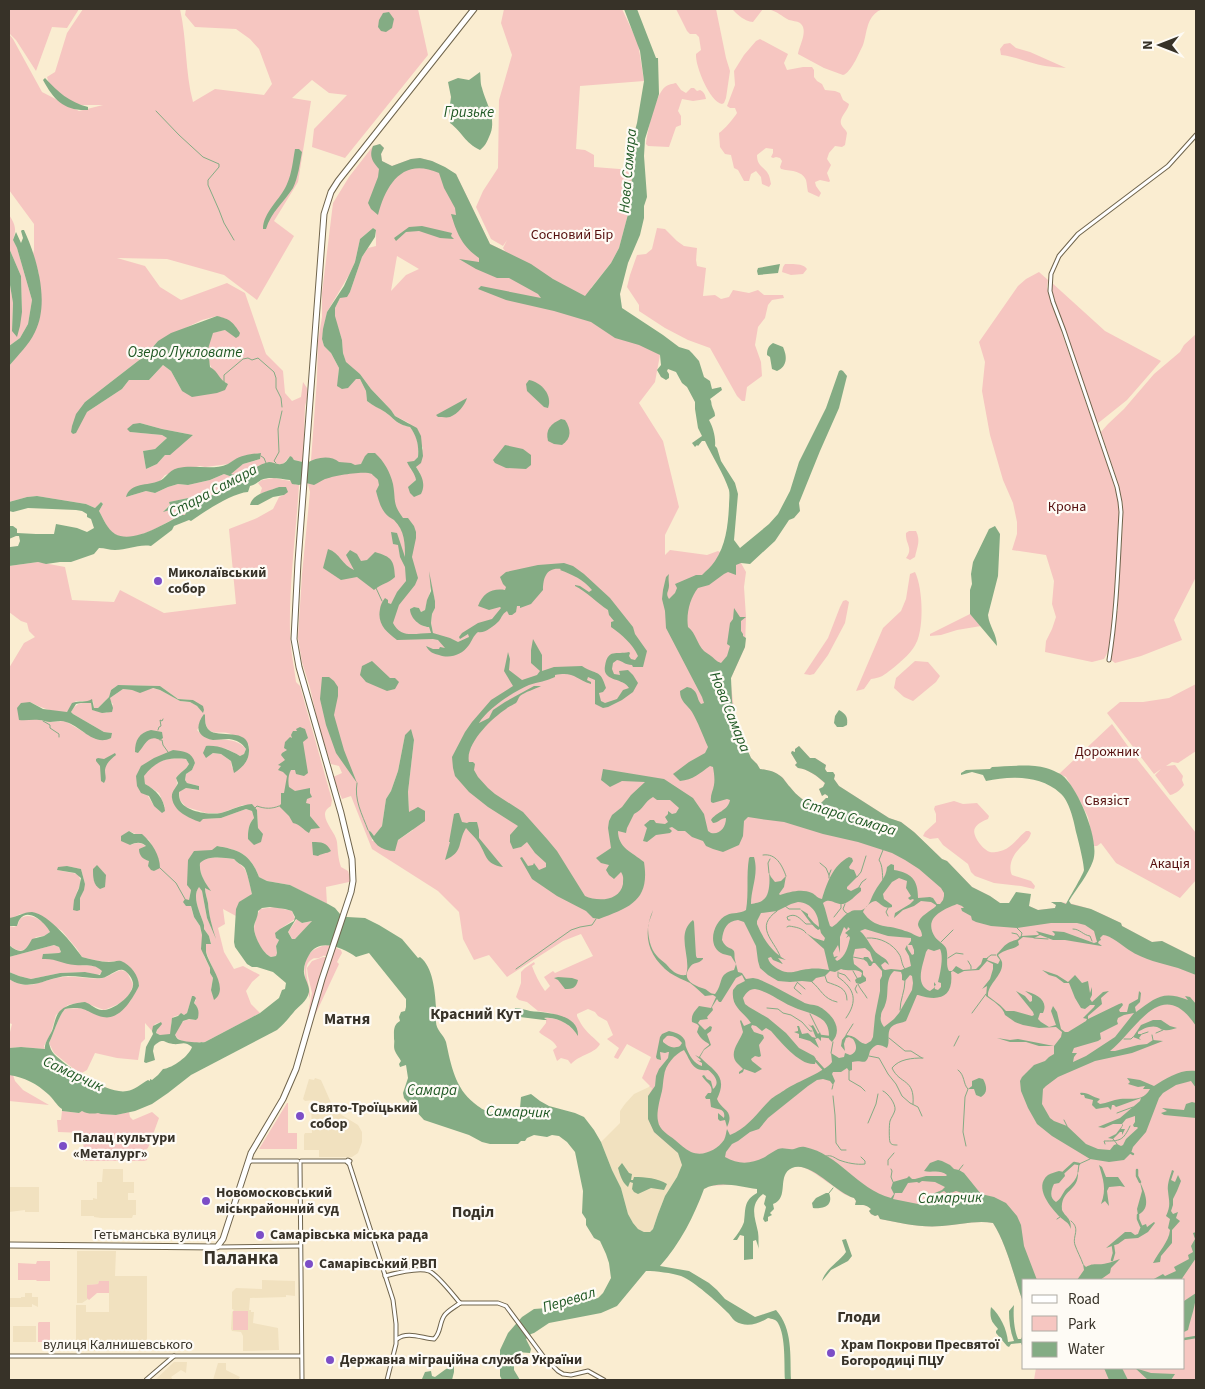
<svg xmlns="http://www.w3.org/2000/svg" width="1205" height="1389" font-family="'Source Sans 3',sans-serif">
<rect width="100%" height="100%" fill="#faedd1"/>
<!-- built -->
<g fill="#f1e1bf">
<polygon points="315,1078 321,1080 336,1114 340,1114 358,1125 362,1132 362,1142 358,1153 352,1157 319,1157 319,1150 304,1150 304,1135 305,1133 312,1133 311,1103 314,1103 314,1100 305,1101 303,1099 309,1079 314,1080"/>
<polygon points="649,1087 652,1088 648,1096 648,1119 654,1132 678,1153 682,1165 677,1177 665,1196 658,1214 653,1229 650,1232 644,1232 638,1229 633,1223 628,1214 621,1188 612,1170 601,1142 620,1123 620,1111 625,1104 634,1094"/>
<polygon points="103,1169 123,1169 123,1182 134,1182 134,1193 128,1193 128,1200 136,1200 136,1215 133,1215 132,1218 101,1218 94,1217 94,1216 81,1216 81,1200 93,1200 93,1198 97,1199 97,1182 102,1182"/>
<polygon points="10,1187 39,1187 39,1212 25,1212 25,1210 9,1212"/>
<polygon points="77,1251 116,1251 115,1276 147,1276 147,1351 76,1351 76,1305 86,1305 86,1312 109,1312 109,1282 99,1281 98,1284 87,1285 88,1299 82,1303 77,1303"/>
<polygon points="262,1280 295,1281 295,1296 286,1295 286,1297 250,1298 249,1310 251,1310 251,1312 254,1312 253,1323 278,1328 279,1350 243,1351 243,1336 241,1332 232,1331 231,1329 232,1312 234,1310 232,1309 232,1292 236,1288 262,1289"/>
<polygon points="25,1293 32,1293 32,1297 38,1297 38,1307 32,1304 32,1307 9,1307 9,1298 21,1298 21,1297 25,1297"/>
<rect x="13" y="1326" width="23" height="16"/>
<polygon points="174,1362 187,1362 186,1373 181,1370 171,1377 173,1380 155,1380"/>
<polygon points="218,1363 226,1363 226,1370 240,1377 238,1380 213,1380"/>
</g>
<!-- green -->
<g fill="#f6c6c1" fill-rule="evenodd">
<polygon points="9,9 79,9 67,28 52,27 36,71 16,40 9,33"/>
<path d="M 83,9 L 180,9 C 187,40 185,72 193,102 L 215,89 L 264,95 L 272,84 L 259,49 L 250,39 L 236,29 L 195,27 L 185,15 L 186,9 L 418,9 L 428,55 L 345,158 L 312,147 L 314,129 L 347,95 L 329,93 L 312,80 L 292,98 L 311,101 L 298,182 L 274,221 L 294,236 L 257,300 L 224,275 L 167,259 L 117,258 L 145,266 L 160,287 L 181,300 L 227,283 L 245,293 L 266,354 L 283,371 L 285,393 L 292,401 L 301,397 L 303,382 L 307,388 L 308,395 L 305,406 L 303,462 L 294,460 L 290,456 L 284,463 L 281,465 L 270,462 L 255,467 L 238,476 L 230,474 L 243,464 L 260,459 L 260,453 L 245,456 L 234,460 L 229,464 L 205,467 L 200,466 L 165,475 L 160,481 L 126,497 L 146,491 L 155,493 L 168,487 L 178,484 L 188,485 L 210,480 L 224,474 L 238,479 L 239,482 C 228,486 207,500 198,501 L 193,497 L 169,502 L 170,504 L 164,511 C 175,509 183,504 194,500 L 197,507 L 186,512 L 185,515 L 180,515 C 164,524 133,545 114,534 C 107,529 103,518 99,511 L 103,504 L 101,502 L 95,508 L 86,504 L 37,496 L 27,497 L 9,502 L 9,366 L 28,343 L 39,274 L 33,254 L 34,250 L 34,224 L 9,190 L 9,34 L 13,39 L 42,92 L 79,111 L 103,105 L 80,105 L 64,99 L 51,90 L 47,77 L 55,72 L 67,33 ZM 217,316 L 225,330 L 212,333 C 211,338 209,343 208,348 C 206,364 215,377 228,384 L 182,391 L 171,371 L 163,365 L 149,380 L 129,380 L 122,389 L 87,412 L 85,402 L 147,354 L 158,341 L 202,320 ZM 140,423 L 162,429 L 193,435 L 165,455 L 157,464 L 146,469 L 143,451 L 155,449 L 167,438 L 162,435 L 130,432 Z"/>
<path d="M 504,9 L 622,9 L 638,43 L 644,81 L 580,86 L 576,149 L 585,150 L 594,155 L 594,167 L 632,170 L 631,203 L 619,248 L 611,263 L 591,288 L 660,355 L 655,382 L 639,403 L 663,441 L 679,507 L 665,535 L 665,555 L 670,550 L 707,555 L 718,551 L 741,563 L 746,572 L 744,587 L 746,617 L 745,647 L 731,678 L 731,685 L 736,725 L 751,758 L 757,764 L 760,769 C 766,770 774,771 779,775 C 784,777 786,783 790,787 C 797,796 808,806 820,804 L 826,798 L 828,798 L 828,796 L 825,794 L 822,796 L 819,789 L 823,787 L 825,784 C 819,777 806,768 798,768 L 795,765 L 797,763 L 791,753 L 792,751 L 795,752 L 795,749 L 799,746 L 810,758 L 815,758 L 826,765 L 825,769 L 827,772 L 833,772 L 835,775 L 834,779 L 839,786 L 889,818 L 901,822 L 914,832 L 942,859 L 947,861 L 972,887 L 990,896 L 1000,903 L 1029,906 L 1038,910 L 1055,908 L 1056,905 L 1051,902 C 1076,901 1099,912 1121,923 L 1122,926 L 1152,942 L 1162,941 L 1196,958 L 1196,1380 L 1034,1380 L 1036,1368 L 1184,1368 L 1184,1280 L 1024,1280 L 1024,1305 C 1014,1278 1008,1247 993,1223 C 976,1220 959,1225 942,1226 C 921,1228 900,1223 880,1219 L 878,1215 L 875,1216 L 871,1214 L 869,1211 L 871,1209 C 866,1204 862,1205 855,1205 L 856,1201 L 854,1198 C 846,1196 839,1191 833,1186 C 820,1178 789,1149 783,1181 L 752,1188 L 740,1185 L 726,1185 L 709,1186 L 704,1189 L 682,1165 L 678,1153 L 654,1132 L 648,1119 L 648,1096 L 652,1088 L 649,1087 L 650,1086 L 642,1078 L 651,1057 L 627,1044 L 618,1059 L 615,1058 L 614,1057 L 619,1048 L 607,1039 L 613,1035 L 607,1021 L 598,1016 L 595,1012 L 588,1009 L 577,1014 L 577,1016 C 584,1031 589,1033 600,1044 C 596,1053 579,1055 571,1064 L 568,1060 L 561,1058 L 557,1061 L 553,1050 L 557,1047 C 552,1038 545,1038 539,1032 L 546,1023 L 546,1020 L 543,1019 C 557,1015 570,1025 578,1035 L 573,1023 L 551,1013 L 538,1011 L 527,1002 L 519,1000 L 516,997 L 521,983 L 521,972 L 525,968 L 534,962 L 535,964 L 532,966 C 535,974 539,983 545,991 L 550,986 L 544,977 L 553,971 L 555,973 L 593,956 L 581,934 L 563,941 L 507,977 L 489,955 L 474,960 L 463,939 L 459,912 L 438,891 L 372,849 L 351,796 L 342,799 L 333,777 L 342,773 L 339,766 L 331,764 L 319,727 L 310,688 L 302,662 L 298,638 L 302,574 L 310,492 L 308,484 L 311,460 L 317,379 L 318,341 L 322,317 L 322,293 L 333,203 L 349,177 L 373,146 L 380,144 L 384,148 L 381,154 L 382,161 L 392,166 L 411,159 L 420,158 L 432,161 L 456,174 L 490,244 L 505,251 L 503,248 L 507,240 L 503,246 L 491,239 L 476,207 L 483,191 L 498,168 L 499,100 L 512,55 L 501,23 ZM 373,228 L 376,230 L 376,246 L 368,248 L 362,257 L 350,292 L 340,298 L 335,308 L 334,316 L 342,340 L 343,353 L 346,363 L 360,374 L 371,389 L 391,410 L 395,416 L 409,423 L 423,448 L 416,467 L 420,473 L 410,493 L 412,484 L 416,480 L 415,473 L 410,469 L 414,461 L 418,457 C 419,444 418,438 410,427 C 396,424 396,420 385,412 C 380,408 373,406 367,401 L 366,391 L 360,379 L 338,378 L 339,368 L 331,353 L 324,346 L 322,339 L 327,312 L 349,275 L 355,262 L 360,239 ZM 397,256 L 419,269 L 406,275 L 391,291 ZM 431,583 L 435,601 L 435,608 L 432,614 L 431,623 L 433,633 L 431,633 L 429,627 C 419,627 413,618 410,609 L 414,607 L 419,608 L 421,612 L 425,610 C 427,600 431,593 431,583 ZM 405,735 L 414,740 L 408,792 L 409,813 L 413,830 L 398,840 L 372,841 L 371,832 L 374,837 L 382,826 L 386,799 L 391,791 L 398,771 Z"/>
<path d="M 676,9 L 716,9 L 726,58 L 730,71 L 726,98 L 724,103 L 722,104 C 710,102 695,66 696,54 L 701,50 L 699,37 L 696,34 L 690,34 L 687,31 Z"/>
<path d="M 732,9 L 763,9 L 753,22 C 744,21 738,15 732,9 Z"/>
<path d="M 768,9 L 888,9 C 884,10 880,9 877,12 C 866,20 867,34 863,45 C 859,53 851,73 843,75 L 824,68 L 798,54 C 799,46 809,30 800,23 C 797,21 792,21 789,20 C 781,16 779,12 768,9 Z"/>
<path d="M 760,39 L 788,54 L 784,63 L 787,70 L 803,67 L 812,67 L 814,70 L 814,77 L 817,81 L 822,84 L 825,90 L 835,91 L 840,93 L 843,100 L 849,104 C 848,111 837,119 842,126 C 844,129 846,130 847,133 L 845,145 L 842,147 L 835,146 L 829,153 L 827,159 L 831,165 L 827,173 L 830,181 L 829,182 L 820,180 L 815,182 L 816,186 L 821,193 L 819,197 L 808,192 C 807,188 807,184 806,180 C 802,170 789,171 781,169 L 780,167 L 782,161 L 780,158 L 776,157 L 773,158 L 771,157 L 773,153 L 773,149 L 766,148 L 757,155 C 757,165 762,166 767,172 C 770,176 770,180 771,184 L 769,187 L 762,184 L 761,177 L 756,171 L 751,174 L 749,181 L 744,181 L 738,170 L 734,168 L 731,155 L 725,154 L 720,147 L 719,133 C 724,130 734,118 737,113 L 735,108 L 730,108 L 727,106 L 735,85 L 734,71 L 744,55 L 756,41 Z"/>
<path d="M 1010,43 L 1016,48 L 1030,52 L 1066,68 C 1053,67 1041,66 1029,62 C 1019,59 1011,56 1001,55 L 1000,49 L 1004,44 Z"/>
<path d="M 676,83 L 681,90 L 686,93 L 691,88 L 694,88 L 697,91 L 700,90 C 704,92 705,94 706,99 L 693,101 L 682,99 L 678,111 L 681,116 L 681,125 L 676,127 L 669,147 L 648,146 L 646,144 C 648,129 654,97 665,87 C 669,84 672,84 676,83 Z"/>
<path d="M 9,215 C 15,224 17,229 13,240 L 17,248 L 32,300 L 28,324 L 20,338 L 9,346 L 9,279 L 13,303 L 12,331 L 22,312 L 21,276 L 9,248 Z"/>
<polygon points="657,228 665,229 677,241 684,246 697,248 696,260 697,266 706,268 703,296 715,295 721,299 729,297 733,290 749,293 758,290 764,295 783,295 784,298 772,300 768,305 765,318 758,327 755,345 761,362 762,376 747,387 745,401 742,401 737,396 710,348 688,340 665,328 639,311 639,305 627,287 630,275 637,255 646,254 652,249"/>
<path d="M 785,264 C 792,264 803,263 807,269 L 803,274 L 791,275 L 782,272 L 783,267 Z"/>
<path d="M 1039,272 L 1048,280 L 1047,287 L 1051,301 L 1107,464 L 1116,492 L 1120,509 C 1118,535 1117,561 1115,587 C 1114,608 1116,641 1104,659 L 1092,662 L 1045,652 L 1046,641 L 1052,629 L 1056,617 L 1052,604 L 1054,581 L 1046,555 L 1012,550 L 1017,534 L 1017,522 L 1013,503 L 1003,480 L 990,435 L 982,391 L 985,362 L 979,342 L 1018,286 L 1026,279 Z"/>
<polygon points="1051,282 1105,331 1161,361 1127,400 1097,424 1075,358 1051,292"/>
<polygon points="1196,334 1196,577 1174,620 1182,640 1141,656 1115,663 1110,659 1116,611 1118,611 1117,589 1122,540 1123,505 1118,483 1101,432 1108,424 1124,409 1154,374 1180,352 1184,345"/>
<path d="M 274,478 L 290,481 L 296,485 L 299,485 C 296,534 289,583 290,632 C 290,648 294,665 296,682 L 300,686 L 332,800 L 331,806 C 315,815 336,831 337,842 C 338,852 338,858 341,867 L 348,871 L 351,881 L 349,882 L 326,887 L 327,904 L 290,885 L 267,881 L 259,877 C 250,854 240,850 217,846 L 214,850 L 195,853 L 191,890 L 189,900 L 194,917 L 200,926 L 202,935 L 202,942 L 204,956 L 210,968 L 210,973 L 213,978 L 211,990 L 217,979 L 206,952 L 206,944 L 211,943 L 209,936 L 204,929 L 204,925 C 201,914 191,897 199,886 L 202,891 L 207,918 L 214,932 C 210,921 209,914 208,903 C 207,898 205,893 205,887 L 209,889 C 204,881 199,873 200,862 C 209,855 223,858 234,859 C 237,863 240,864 243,867 C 247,870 251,888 252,894 L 236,909 L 236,916 L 223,909 L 225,924 L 218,928 L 224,952 L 234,969 L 243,966 L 260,975 L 252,982 L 246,991 L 251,1004 L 260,1013 L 205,1042 C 195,1043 180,1044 175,1035 C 179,1024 183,1017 196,1020 C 198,1013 200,1009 194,1003 L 196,1000 L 192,996 L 187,1013 L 184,1015 L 182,1014 L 173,1017 L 171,1023 L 171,1033 L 169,1035 L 160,1035 L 156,1033 L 161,1022 L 155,1024 L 152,1031 L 145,1023 L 145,1039 L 141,1043 L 138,1060 L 117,1058 L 95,1053 L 87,1070 L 80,1074 L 54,1053 L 49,1043 C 54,1033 58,1017 65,1009 L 79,1008 L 113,1016 L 129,1003 L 139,986 C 138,972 127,967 116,961 C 105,963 94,960 82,957 L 77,949 L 62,931 L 35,913 L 20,914 L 11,919 L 9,918 L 9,668 L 24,643 L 35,637 L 29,631 L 27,623 L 21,621 L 9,612 L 9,566 L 38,562 L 65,567 L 72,600 L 114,602 L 120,590 L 164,613 L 236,604 L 229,529 L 257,518 L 273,509 L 279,497 L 284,495 L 279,487 L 260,494 L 262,488 L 258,483 L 262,480 ZM 118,685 L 160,686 L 178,699 L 193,700 L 203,712 L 197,706 L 190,702 L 180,701 L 160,690 L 152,688 L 140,692 L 132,690 L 123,689 L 110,698 L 110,701 L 113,704 L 107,713 L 92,710 L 91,703 C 81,702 76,703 71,712 L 73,714 L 104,732 L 112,733 L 92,737 L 65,721 L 48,722 L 37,719 L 30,702 C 42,708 53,713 67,712 L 76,701 L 93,701 L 94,708 L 98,708 L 109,697 L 111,690 ZM 205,721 C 209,739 219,729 231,734 C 237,737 243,741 249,745 L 249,754 L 246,762 L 232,768 L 231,761 L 221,754 L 213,753 L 206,758 L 211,746 L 227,749 L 240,756 L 244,754 L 246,749 C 232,732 211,747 197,730 ZM 173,750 L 195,763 L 192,770 L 186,774 L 185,780 L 187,783 L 199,786 L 198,790 L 186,788 L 179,791 L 180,800 L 186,807 L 206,813 L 221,813 L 243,805 L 257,810 L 258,828 L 248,839 C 248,831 248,825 254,818 L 252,811 L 246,809 L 221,818 L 203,819 L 172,798 C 174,790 179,786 176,778 C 180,772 186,770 189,764 L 186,759 C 165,757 156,761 143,776 L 145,784 L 159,793 L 165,807 L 154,806 L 136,776 ZM 129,831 L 149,840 L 159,861 L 156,869 L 154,871 L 149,861 L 147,847 C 141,842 137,842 130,845 L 125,842 L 125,834 ZM 67,866 L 81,869 L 85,884 L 76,893 C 80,887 82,881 78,874 L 57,870 Z"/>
<path d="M 909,531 L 916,531 C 921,541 917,547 915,557 L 910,560 L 906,558 C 914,548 905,544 906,533 Z"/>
<path d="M 915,572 C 923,588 925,632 914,647 C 909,655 899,663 892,669 C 884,675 881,678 871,679 L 864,689 L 856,691 L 883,628 L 901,611 L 906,599 L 910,574 Z"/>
<polygon points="846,600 849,602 845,623 828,655 814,674 810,675 804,674 828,638 840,607 843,601"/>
<polygon points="970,614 981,626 957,630 941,635 930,636 930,634"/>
<polygon points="915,661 928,662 940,676 936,682 913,701 904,697 894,688 896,678"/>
<path d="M 1196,684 L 1196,751 L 1178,763 L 1172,762 L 1166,766 L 1175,765 L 1183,776 L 1182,780 L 1184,785 C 1181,789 1176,794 1170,795 L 1155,775 L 1161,769 L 1154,774 L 1107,713 L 1120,702 L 1143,702 L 1169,698 Z"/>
<polygon points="1112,724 1137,759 1196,833 1196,880 1180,898 1116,863 1101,843 1097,846 1094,846 1088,817 1080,801 1066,777 1059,774"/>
<path d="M 954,801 L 963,804 L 977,803 L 989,816 L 988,819 C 983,821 978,823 975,828 C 971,835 983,850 990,852 C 994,853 1002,851 1006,849 C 1014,845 1019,836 1026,831 L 1029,831 L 1031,833 C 1029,841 1024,843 1019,849 C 1012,856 1008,867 1012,875 L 1031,881 L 1035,886 L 1034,889 L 1021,886 L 994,883 L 975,876 L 971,872 L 968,864 L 943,845 L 938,838 L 930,839 L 923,836 L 925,832 L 936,822 L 936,814 L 934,809 L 935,806 Z"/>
<path d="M 275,907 L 292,911 L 295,919 L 280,929 L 276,938 L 279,940 L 276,946 L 277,953 L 276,956 L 271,957 C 262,953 255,939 254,929 C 254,925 258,912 260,909 Z"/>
<path d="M 27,916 C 37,916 46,923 50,932 L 44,936 L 36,937 C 26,949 23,956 9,945 L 9,926 L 14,927 L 18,925 C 19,919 21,917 27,916 Z"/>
<polygon points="297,919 302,923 313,921 295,939 293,940 288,932"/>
<path d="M 54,945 L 59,947 L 61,952 L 59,953 L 43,954 C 53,960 64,962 75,964 C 85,967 94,963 102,970 L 102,973 L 97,975 L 85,972 L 60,973 L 31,979 L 19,976 L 9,972 L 9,957 Z"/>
<path d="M 327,945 L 331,946 L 327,956 C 319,956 327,955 319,958 C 315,959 315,957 311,960 C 300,967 312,988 310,999 C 305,977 295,951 327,945 Z"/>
<polygon points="334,947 341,950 342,953 337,962 339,964 309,1028"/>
<polygon points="323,957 327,957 305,1029 312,993 308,976 307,968 312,961"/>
<path d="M 121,970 L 127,972 L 133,984 C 130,1000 118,1005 104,1010 L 83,1002 L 68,1005 L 56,1015 L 51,1033 L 44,1046 L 45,1049 L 21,1047 L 9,1048 L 9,1032 L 10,1032 L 12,1024 L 9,1023 L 9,979 C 31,993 43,978 64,977 C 77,976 92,980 103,978 C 109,976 115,972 121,970 Z"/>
<polygon points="9,1075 13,1075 15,1081 23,1090 49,1105 9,1101"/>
<polygon points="287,1103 288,1103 288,1133 297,1133 297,1149 259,1149"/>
<polygon points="62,1111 79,1113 82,1111 116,1115 129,1112 130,1117 133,1120 152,1112 159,1118 148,1148 145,1150 147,1152 147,1160 144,1161 85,1161 87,1159 86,1158 83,1161 83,1160 86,1158 83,1155 84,1133 58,1132 57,1120 61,1120"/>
<polygon points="37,1261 50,1261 50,1281 37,1281 36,1280 18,1280 18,1263 36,1264"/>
<polygon points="99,1281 109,1281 109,1293 97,1293 89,1300 87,1298 87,1285 98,1284"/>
<rect x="233" y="1311" width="15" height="19"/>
<polygon points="39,1322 50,1322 50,1342 38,1342 38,1323"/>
</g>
<!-- water -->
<g fill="#84ac84" fill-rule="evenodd">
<path d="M 624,9 L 637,9 L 656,58 L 658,58 L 659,94 L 645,139 L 644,156 L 647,197 L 644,206 L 644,218 L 640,235 L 628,263 L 620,294 L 622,308 L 663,335 L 679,347 L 689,350 L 692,353 L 699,361 L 704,377 L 710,381 L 712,389 L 721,387 L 722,390 L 710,399 C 712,402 711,403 712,406 C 713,410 715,411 715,416 L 709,420 C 713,427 716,438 715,446 L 717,448 L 721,461 L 735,483 L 738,494 L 734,540 L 740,548 L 769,524 L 778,514 L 790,491 L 799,462 L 826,408 L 839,371 L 841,370 L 843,371 L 847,376 L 839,408 L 820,451 L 799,503 L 800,511 L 794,518 L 789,520 L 775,541 L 750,564 L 741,563 L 736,565 L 736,575 L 728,572 L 724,574 L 709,585 L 698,588 C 690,598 686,614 688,627 C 696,633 697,644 704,651 C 706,653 709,654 711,656 C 716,660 716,661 721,663 L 727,656 L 730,646 L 727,644 L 730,623 L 733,619 L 734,608 L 740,617 L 746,617 L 741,621 L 741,631 L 743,634 L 743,636 L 746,638 L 745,647 L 731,678 L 732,701 L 736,725 L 751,758 L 757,764 L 760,769 C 766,770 774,771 779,775 C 784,778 786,783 790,787 C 797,796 808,806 820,804 L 826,798 L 828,798 L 828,796 L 825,794 L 822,796 L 819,789 L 823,787 L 825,783 C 819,777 806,768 798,768 L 795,765 L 797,763 L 791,753 L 792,751 L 795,752 L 795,749 L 799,746 L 810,758 L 815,758 L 826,765 L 825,769 L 827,772 L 833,772 L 835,775 L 834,779 L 839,786 L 889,818 L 901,822 L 914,832 L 942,859 L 947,861 L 972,887 L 990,896 L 1000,903 L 1009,903 L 1016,892 L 1031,894 L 1029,906 L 1038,910 L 1055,908 L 1056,905 L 1051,902 L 1061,902 L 1066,904 C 1069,898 1083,875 1084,870 C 1084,863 1078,839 1076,832 C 1074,821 1069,800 1060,793 C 1040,775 1010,776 986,781 L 983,775 L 972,772 L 961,775 L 961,773 L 966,770 L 990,769 L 992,767 C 1007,766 1032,764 1046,768 C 1052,770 1063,774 1066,779 C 1080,794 1100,841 1093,861 C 1088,875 1077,888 1069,901 L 1071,904 L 1091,909 L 1121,923 L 1122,926 L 1152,942 L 1162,941 L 1196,958 L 1196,975 C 1190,973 1184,970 1178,968 C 1161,963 1144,960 1129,950 C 1123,946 1110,935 1103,935 L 1100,938 L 1101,940 L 1099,941 L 1098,943 L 1102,946 L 1101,946 L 1065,940 L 1053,940 L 1040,935 L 1034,938 L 1023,937 L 1018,941 L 1019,945 C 1012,950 1005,949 998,955 C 999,957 1001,959 1002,962 C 1004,975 987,984 988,996 L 1000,1005 L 1006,1011 L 1014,1011 L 1032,1016 L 1034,1015 L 1033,1012 L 1016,991 L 1025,996 L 1030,1002 L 1032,1001 L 1032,996 L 1025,991 C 1036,994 1049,1000 1043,1013 L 1040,1013 L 1038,1019 L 1041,1022 L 1049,1027 L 1056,1025 L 1051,1011 L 1053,1006 L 1057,1012 L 1061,1029 L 1065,1032 L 1068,1032 L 1086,1021 L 1087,1019 L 1083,1018 L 1094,1007 L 1095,1005 L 1090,1005 L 1085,1009 L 1081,1008 L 1075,998 L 1069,983 L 1064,983 L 1056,977 L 1049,975 L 1042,970 L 1057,975 L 1068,982 L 1075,975 L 1082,983 L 1088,981 L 1090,993 L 1092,987 L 1092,995 L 1090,999 L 1092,1002 L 1103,992 L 1109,991 L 1101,998 L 1102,1004 L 1088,1016 L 1088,1019 L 1119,1004 L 1122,1003 L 1123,1005 L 1119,1010 L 1120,1012 L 1127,1012 L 1129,1004 L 1138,999 L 1139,991 L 1141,993 L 1140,1002 L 1135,1007 L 1136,1012 C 1156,998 1162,990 1188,1000 L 1185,996 L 1190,997 L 1196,1004 L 1196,1026 C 1162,975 1138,1028 1110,1051 L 1115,1051 L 1138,1045 L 1147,1044 L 1153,1040 L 1163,1041 L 1132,1053 L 1095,1061 L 1058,1077 L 1046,1086 L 1043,1089 L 1042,1104 L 1050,1118 L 1054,1121 L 1067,1126 L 1086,1144 L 1098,1149 L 1110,1150 L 1114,1145 L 1117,1144 L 1121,1146 L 1123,1145 L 1126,1139 L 1138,1128 L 1137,1127 L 1134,1127 L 1133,1125 L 1135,1122 L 1135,1116 L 1126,1119 L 1122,1124 L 1123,1125 L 1121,1129 L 1125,1129 L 1122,1135 L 1122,1132 L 1120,1132 L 1113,1139 L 1108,1138 L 1116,1134 L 1122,1126 L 1122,1124 L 1113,1124 L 1104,1128 L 1098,1127 L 1120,1118 L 1140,1101 L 1141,1098 L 1119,1106 L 1116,1107 L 1114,1105 L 1112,1105 L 1111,1110 L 1108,1107 L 1096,1109 L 1092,1105 L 1093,1100 L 1085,1098 L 1084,1095 L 1081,1095 L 1080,1093 C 1088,1092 1092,1097 1100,1099 L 1097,1102 L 1100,1104 C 1107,1103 1113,1100 1120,1099 C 1132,1098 1143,1102 1150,1089 L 1143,1089 L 1145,1086 L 1138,1087 L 1128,1084 L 1130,1082 L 1127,1078 L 1140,1080 L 1154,1086 C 1167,1078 1180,1069 1196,1071 L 1196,1088 L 1191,1081 L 1176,1085 L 1163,1093 L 1159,1098 L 1146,1132 L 1133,1147 L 1131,1153 L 1124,1160 L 1109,1162 L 1090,1159 L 1052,1136 L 1037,1124 L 1028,1108 L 1021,1091 L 1020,1081 L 1022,1077 L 1034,1065 L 1045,1061 L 1049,1057 L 1054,1054 L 1054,1046 L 1039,1046 L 1026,1042 L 1010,1042 L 997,1038 L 1010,1040 L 1018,1039 L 1054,1046 L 1061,1037 L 1062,1032 L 1056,1027 L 1039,1028 L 1023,1025 L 1015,1022 L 1005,1015 C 1003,1007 993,1001 986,996 L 987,986 L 982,989 L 990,979 L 993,969 L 993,964 L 987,961 L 979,970 L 964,971 L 958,974 L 953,971 L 951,972 C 954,997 940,1002 918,995 L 917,995 L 906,1021 C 902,1023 898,1023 894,1025 C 885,1030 891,1040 887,1048 C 879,1044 876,1043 870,1051 C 866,1068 864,1059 852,1062 L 852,1070 L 849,1071 L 847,1068 L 841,1072 L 833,1072 L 832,1074 L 835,1081 L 833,1085 L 830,1081 L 823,1079 L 817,1080 L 808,1086 L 768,1118 L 759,1129 L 750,1132 L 738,1141 L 732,1144 L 726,1152 L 725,1157 C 739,1165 751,1164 765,1157 C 769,1154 774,1151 778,1149 C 784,1147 788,1150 794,1149 C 798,1148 800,1146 805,1147 C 839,1154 857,1189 891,1198 L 894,1194 L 891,1188 L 893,1182 L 907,1178 L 909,1176 L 912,1179 L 915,1179 L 926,1176 L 946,1176 L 947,1175 C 940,1169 932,1173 924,1171 L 930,1163 L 938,1160 L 942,1161 L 950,1165 L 954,1169 L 959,1170 L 964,1173 L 981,1194 L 994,1197 L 1006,1203 L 1017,1216 L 1021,1225 L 1024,1246 L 1037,1280 L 1024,1280 L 1024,1305 C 1014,1278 1008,1247 993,1223 C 976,1220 959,1225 942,1226 C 921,1228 900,1223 880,1219 L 878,1215 L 875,1216 L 871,1214 L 869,1211 L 871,1209 C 866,1204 862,1205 855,1205 L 856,1201 L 854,1198 C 836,1193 810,1160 792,1168 C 776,1175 790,1198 773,1204 L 774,1209 L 770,1213 L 772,1215 L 768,1217 L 768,1221 L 765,1222 L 763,1219 L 766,1207 L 764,1204 L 766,1196 L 763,1194 C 749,1205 755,1218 758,1232 C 759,1238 758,1244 759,1249 L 756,1240 L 753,1241 L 753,1259 L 744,1260 L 744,1236 L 740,1235 L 737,1240 L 733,1240 C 737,1235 742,1228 744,1222 C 746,1209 743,1201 757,1193 L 757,1189 C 740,1187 720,1180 704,1189 C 694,1216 680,1244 660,1266 L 689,1271 L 709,1283 L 717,1290 L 725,1299 L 755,1317 L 776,1310 C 793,1329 790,1356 791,1380 L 785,1380 C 784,1364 786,1337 778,1323 C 776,1319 772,1319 768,1318 C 758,1324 746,1328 735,1321 C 732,1319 730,1314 727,1312 C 716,1301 695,1282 681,1276 C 672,1273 656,1271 646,1271 L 617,1306 L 601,1313 L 549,1323 L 534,1333 L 531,1334 L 526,1339 L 531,1349 L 530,1353 L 517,1352 L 514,1354 L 514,1370 L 520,1380 L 502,1380 L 500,1376 L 500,1350 L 508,1333 L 522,1317 L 534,1309 L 547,1308 L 598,1298 L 603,1293 L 611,1278 L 609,1263 L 606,1254 L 600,1241 L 594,1238 L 586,1225 L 586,1219 L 582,1213 L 583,1191 L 575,1152 L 567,1142 L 559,1136 L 552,1135 L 547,1137 L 534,1135 L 527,1138 L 525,1141 L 521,1141 L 518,1144 L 490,1144 L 482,1142 L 469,1135 L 424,1120 L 404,1098 L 403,1093 L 408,1078 L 406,1065 L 400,1067 L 399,1064 L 401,1061 C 399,1057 396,1054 395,1051 C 393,1046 395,1043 394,1039 C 394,1031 393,1025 400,1021 L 399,1017 L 401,1012 L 405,1011 L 406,1007 L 406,999 L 369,953 L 356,957 C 343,948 319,937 309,955 C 306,960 304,965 304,970 C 303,977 310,985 309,992 C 307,1002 298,1006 293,1013 C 287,1020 283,1025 277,1030 L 191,1075 L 168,1093 L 152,1104 L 135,1111 L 116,1115 L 101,1114 L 98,1113 C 93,1114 87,1114 82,1111 L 79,1113 L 62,1111 L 62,1109 C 56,1105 54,1099 48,1094 C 37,1084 24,1077 9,1075 L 9,1048 L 21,1047 L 45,1049 C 44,1042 51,1035 53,1028 C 57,1013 58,1009 73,1004 C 77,1003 81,1002 85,1002 C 91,1004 96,1010 102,1010 C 112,1011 132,997 133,985 C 134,981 128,971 123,970 C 117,968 109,977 102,978 C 91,979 79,976 68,976 C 46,977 31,993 9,979 L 9,972 L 19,976 L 31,979 L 60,973 L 85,972 L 100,975 L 102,971 C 94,963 85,966 75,965 C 62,964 56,958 42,959 L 43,954 L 59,953 L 61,952 L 59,947 L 54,945 L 9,957 L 9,945 C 21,955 25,952 32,939 L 44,936 L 50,932 C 46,924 29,907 20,919 C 18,921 18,924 17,926 L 9,926 L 9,918 C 17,917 23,912 32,912 C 49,914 73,944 82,957 C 91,959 100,962 109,962 C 114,962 117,960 121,961 C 131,965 139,976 139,986 C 133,998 120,1021 103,1017 C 86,1013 87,1005 65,1009 C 58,1017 54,1033 49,1043 C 50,1047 51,1051 54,1054 C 67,1067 108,1095 127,1091 C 134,1090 141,1084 148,1080 L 150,1081 L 150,1079 L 152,1080 L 158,1075 L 163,1069 C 173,1068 189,1056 192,1047 C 184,1040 181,1045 173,1044 C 163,1043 164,1037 154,1046 L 153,1051 L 155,1060 L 146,1063 L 144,1062 L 146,1047 L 153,1034 L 152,1031 L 153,1026 L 161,1022 L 162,1024 L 157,1030 L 156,1033 L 160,1035 L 170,1034 L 172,1018 L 178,1016 L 181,1013 L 184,1015 L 187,1013 L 192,996 L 194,996 L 196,998 L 194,1003 C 199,1008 199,1012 198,1018 L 196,1020 L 189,1019 L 183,1021 L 175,1035 C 177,1038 177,1039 180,1040 C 186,1042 200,1043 205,1042 L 260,1013 L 279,998 L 282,990 L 285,989 L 286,983 L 273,972 L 257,967 L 252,967 L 247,964 L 235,947 L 234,942 L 236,909 L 239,902 L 252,894 C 251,890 247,870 244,867 C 241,864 237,863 234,859 C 223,858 209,855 200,863 C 199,874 205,882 211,891 L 205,888 C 205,893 207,898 208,903 C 209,916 212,926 216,939 L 207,918 L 202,891 L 199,887 C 191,897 201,914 204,925 L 204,929 L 209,936 L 211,944 L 206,944 C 206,945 206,951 206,952 C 209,966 230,988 214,1000 L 211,990 L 213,978 L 210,973 L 210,968 L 201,949 L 202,935 L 200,926 L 194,917 L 191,906 L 186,906 L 183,902 L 185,899 L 189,900 L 191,890 L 187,885 L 188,860 L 194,851 L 212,850 L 217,846 C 240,850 250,854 259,877 L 267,881 L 290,885 L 328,904 L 335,908 L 340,914 L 347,917 L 365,918 L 379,925 L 402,939 L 418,958 L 420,957 C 433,967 435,991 436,1007 C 436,1012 435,1017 436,1022 C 436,1030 444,1035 446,1042 C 451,1065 455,1088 474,1103 C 479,1107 484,1111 491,1112 C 501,1114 510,1108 520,1108 L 521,1097 L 531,1094 L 540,1101 L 549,1106 L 575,1113 L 584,1117 L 594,1130 L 601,1142 L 612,1170 L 621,1188 L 628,1214 L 633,1223 L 638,1229 L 644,1232 L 650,1232 L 653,1229 L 658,1214 L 665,1196 L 677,1177 L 682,1165 L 678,1153 L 654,1132 L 648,1119 L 648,1096 L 655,1086 L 656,1076 L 659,1069 L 668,1058 L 669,1052 L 668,1052 L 665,1053 L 660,1052 L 661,1060 L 657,1059 L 656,1057 L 660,1037 L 662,1034 L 669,1031 C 674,1032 681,1034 684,1039 C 686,1042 685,1044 686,1047 C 689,1055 694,1064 702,1066 L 702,1063 L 697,1060 L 700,1061 L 701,1060 L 695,1055 L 699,1057 L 704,1049 L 709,1045 L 709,1044 C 704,1041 700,1038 697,1032 L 699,1026 L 697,1024 L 692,1022 C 691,1015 694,1012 699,1006 L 711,1008 L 716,997 L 713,995 L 705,996 C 700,992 696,987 690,983 C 684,980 676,977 670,973 C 648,956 642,935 653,910 C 652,915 649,921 648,926 C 648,936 650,949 657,956 C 659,959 663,961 666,964 C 672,971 677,976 686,975 C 692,958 675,934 693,920 L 694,922 L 696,956 L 697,958 L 703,958 L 703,959 C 699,964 693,962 690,967 C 680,980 695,986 705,989 C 709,991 710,994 715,994 C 724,983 717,974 734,970 L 736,964 L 731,956 C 728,955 726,955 723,954 C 706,947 713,921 727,915 C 733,912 740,914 746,910 C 749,893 746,876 749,858 L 750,857 L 754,857 C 759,874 751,888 751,904 C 755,903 760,903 763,900 C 770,896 770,880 769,873 L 771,877 L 775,882 L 781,881 L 786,876 L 784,887 L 779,894 L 780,895 C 789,892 802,888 812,893 C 816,895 817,898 822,899 C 827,883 833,865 849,857 L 852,858 L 853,861 L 849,867 L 850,869 L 854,870 L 857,877 L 847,887 L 847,889 L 851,891 L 859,887 L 861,888 L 861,891 C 856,895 849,903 843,904 C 835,905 830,897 823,903 C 826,910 827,918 830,926 L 832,927 C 839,923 843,915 850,912 C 854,909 858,911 862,910 C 870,907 871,897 875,891 C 880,882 886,878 887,867 L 891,864 L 894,865 L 894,870 C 911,873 918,879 918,898 L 930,897 L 933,898 L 937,904 L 940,904 L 943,900 L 944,896 L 944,893 L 941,888 L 919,869 L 905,860 L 892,853 L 858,842 L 823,834 L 784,822 L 761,819 L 748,817 L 744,821 L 743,836 L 739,845 L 723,852 L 713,849 L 706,846 L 703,841 L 692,837 L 685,831 L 678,831 L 672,827 L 669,828 L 672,831 L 670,833 L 656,835 L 647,842 L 643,841 L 647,828 L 644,825 L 650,820 L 654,820 L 656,823 L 665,824 L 668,822 L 665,817 L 668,814 L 668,811 L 672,814 L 676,813 L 679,808 L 670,800 L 657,800 L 653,797 C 644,802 644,809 634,814 L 627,828 L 626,833 L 618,831 C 618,848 632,852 644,862 C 650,900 631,907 599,919 L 593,918 L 586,911 L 557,896 L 532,879 L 520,858 L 522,857 L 528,866 L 533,865 L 534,863 L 539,870 L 546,867 L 546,863 L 535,853 L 527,842 L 521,847 L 513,849 L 510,842 L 510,835 L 518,826 L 488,807 L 469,792 L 455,776 L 453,768 L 452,757 L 465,732 L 472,722 L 491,700 L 513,686 L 504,671 L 508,652 L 510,659 L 509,670 L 522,680 L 537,675 L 540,671 L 531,663 L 531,650 L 533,639 L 542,655 L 542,671 L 554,667 L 582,666 C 597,676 600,668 606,688 L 603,692 L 599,693 L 601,701 L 605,703 L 617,699 L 623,690 L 629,688 C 623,677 602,682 605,666 C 608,648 616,655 629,652 L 630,653 L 629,656 L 631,659 L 635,660 L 638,656 C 632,643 622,635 611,627 L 611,622 L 614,621 L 609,615 L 608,610 C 597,603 586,591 575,586 L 575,585 L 580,586 L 589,592 L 592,590 C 583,579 573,575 560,570 L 561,569 C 547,567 543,577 543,590 L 531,604 L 520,608 L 520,606 L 517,606 L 516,612 L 512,615 L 509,615 L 507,611 C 502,614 502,617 499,621 C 494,626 484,634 478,632 C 473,636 472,641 469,645 C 462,655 450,659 439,655 C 434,654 429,652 426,646 L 433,649 L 439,649 L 440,647 L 445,648 L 438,640 L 433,639 L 397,640 C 386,632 377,624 380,609 C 381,604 382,602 385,598 L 388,600 L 388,603 L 391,604 L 397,592 L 406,581 L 405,567 L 400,557 L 398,545 L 393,544 L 391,532 L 397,533 L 405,557 C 405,544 405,531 394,520 C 391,518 387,516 385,513 C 380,507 378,498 376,491 L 379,485 L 378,480 C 378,479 372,475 372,474 C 364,470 333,476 325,479 C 321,481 318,483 314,485 L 306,483 L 299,485 L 292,484 L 290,480 C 281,479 270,476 261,480 C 258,482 255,485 250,486 L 248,492 C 232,493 204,512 191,521 L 189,520 L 174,526 L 172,530 L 151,546 C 138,544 128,550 115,550 C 109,550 105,548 99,548 L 94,554 L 71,562 L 60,562 L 46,564 L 38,562 L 9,566 L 9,546 L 10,547 L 18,546 L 20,541 L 19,536 L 16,536 L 9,539 L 9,526 L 13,526 L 17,529 L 17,533 L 36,534 L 54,534 L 56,524 L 77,528 L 87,532 L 94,528 L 91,519 L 87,517 L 87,514 L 82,511 L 76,510 L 28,508 L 13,512 L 9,511 L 9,502 L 27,497 L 37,496 L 86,504 L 95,508 L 101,502 L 103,504 L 99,511 C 103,518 107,529 115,534 C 133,544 164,524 181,515 L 185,515 L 186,512 L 197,507 L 196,505 L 193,505 L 194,500 C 183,504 175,509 163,512 L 170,505 L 169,502 L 193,497 L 198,501 L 204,501 L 208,497 L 239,482 L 238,479 L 224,474 L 210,480 L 188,485 L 178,484 L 168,487 L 155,493 L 146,491 L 126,497 C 130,482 148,486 159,481 C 166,479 167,471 178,468 C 194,464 212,471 228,464 C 230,463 232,461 234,460 C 242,455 252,454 261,453 L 260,459 L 243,464 L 231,474 C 241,479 257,464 269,462 C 273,462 277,465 281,464 C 285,464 288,459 290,456 L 292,457 L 294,460 L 307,463 C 316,457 331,455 339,462 L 351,463 L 355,465 L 361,464 L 365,456 L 368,453 L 375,453 C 384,461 390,472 393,484 C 396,500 392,503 403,518 L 408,518 L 414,526 L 416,532 L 416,538 L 412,557 L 418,578 L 415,585 L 399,605 L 393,623 C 401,639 415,633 431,633 L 429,627 C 420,627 410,618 410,609 L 414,607 L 419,608 L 421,612 L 425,610 L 427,600 L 431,591 L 429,571 L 435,601 L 435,608 L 432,614 L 431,623 L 433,633 L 450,638 L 458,642 L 469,637 L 468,634 L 460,639 L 459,637 L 462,633 L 478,623 L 492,619 L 501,608 L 500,607 L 489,610 L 478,606 C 483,593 492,588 505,590 L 506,587 L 503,584 L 500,577 L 506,572 L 538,565 L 564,563 L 573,566 L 584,574 L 610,598 L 633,627 L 635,634 L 647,651 L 643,667 L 633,667 L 632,665 C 625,665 623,661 617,660 L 613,663 L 612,669 L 614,674 L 620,675 L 619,671 L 628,670 L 633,675 L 638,683 L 633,692 L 622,700 L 608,707 L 603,708 L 595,704 L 595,680 L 588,677 L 587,680 L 591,682 L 591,684 C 575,679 574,671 555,675 L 555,677 C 547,681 538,682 529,685 C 513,692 488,708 479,723 L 489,718 L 493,710 L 505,702 L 534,686 L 541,686 C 535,689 525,692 520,696 C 518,698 518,701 516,703 C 513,705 508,707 506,709 C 492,718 465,744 469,762 L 473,762 L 475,764 L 474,770 L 478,777 L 488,788 L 495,794 L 523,812 L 547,839 L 557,851 L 585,896 C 598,902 620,901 623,884 C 623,878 624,877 621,872 L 614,879 L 609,875 L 606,870 L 609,865 L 601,863 L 596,858 L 611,848 L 608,828 L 609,821 L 612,815 L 622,807 L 631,795 L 645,782 L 622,781 L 610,787 L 601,780 L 603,769 L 664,779 L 693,798 L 704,814 L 708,831 L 711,833 C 720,835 726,827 726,818 C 721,818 718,823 713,823 L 711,820 C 716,812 728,811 730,800 L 727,799 L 713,803 L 711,802 C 710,795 713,791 714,785 C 715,779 714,773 713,767 L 710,766 C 700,773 693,780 680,781 L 673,774 L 689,762 L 705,753 L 708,747 C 703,736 698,722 692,712 C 687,704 680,702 680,691 L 687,687 L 691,688 C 699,693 696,698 701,704 L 704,703 L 702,697 L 666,628 L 665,611 L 662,599 L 663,590 L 666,577 L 669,574 C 668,578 669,582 669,585 C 669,592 665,593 669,599 L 675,593 L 677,588 L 675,584 L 696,575 L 702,575 C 707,570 711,567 715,561 C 726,545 728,525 729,506 C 729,501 730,495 729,490 C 724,474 712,456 705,441 L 702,441 L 698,446 L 697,445 L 695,447 L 692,443 L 702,436 L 698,428 L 695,409 L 695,402 L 687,387 L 682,383 L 676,372 L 668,369 L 667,371 L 669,374 L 669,378 L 666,380 L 661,377 L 657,370 L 661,365 L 660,355 L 639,345 L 615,338 L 591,322 L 554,311 L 506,300 L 478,289 L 481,286 L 541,298 L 538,294 L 509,278 L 497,278 L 476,269 L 459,259 L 479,262 L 479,258 C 462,246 457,234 451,214 L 456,215 L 455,208 L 444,188 L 439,173 C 403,157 386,184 378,215 L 371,209 L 368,203 L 378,177 L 379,169 C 372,161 369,156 373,146 L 380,144 L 384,148 L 381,154 L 382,161 L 392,166 L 411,159 L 420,158 L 432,161 L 445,167 L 456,174 L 490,244 L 531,264 L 553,279 L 585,296 L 611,263 L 619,248 L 631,203 L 633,138 L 637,123 L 644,81 L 640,51 ZM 899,878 L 907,881 L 906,888 L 911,896 L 908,898 L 910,900 L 913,899 L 914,900 L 910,904 L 895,913 L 894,918 L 903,910 L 914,906 L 921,901 L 931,902 L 936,905 L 936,906 C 931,911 919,916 918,924 C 918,928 922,930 922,936 L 920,937 C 915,936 911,932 905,931 C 889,924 875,930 863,912 C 865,907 871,901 876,901 C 881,904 885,910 892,907 L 892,905 L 884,899 L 883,894 L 892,882 ZM 798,902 C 812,903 819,914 819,927 L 814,923 L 808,916 L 808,914 L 800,909 C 806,916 811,925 818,930 L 820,929 L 821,933 L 825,938 L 824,941 L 814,938 L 806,933 L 824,949 L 829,970 C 824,969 815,968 809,969 C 794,970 790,977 775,967 C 771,964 769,962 768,958 L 771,957 L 773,960 L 783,964 L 778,958 L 786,960 C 772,952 763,939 757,924 L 757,921 L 761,913 L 777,911 L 791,904 ZM 957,904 L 962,906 L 964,908 L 961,908 L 962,911 L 971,916 L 972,920 L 976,922 L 991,926 L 1017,928 L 1051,923 L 1077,923 L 1085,925 L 1094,931 L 1097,942 L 1094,943 L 1064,932 L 1052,931 L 1055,934 L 1054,936 L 1036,931 L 1039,934 L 1038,935 L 1021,936 C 1017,941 1016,939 1010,942 C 1005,944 1001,950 997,954 L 997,956 L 1000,960 L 998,964 L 987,960 L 988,958 L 983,958 L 981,964 L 976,969 L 963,970 L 956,966 L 952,971 L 949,971 C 945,964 949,956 946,948 C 943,943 938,941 935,937 C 923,918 942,910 957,904 ZM 270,907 L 285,909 L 292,911 L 295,917 L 294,921 L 280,929 L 275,933 L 276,938 L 279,940 L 276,946 L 277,953 L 276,956 L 271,957 C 263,954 253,935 254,926 C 255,921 258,917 258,911 L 262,908 ZM 296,919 L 302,923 L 312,921 L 295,939 L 292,939 L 288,932 ZM 738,920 L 744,922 L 756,946 L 758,961 L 760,968 L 768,975 L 778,981 L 790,982 L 802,981 L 812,982 L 816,978 L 825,976 L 830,971 L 835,972 L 841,969 C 850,972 857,968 862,973 L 861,977 L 857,978 L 855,980 L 856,983 L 860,984 L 866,981 L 866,978 L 863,975 L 863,971 L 854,964 L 853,957 L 855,949 L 865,948 L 870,952 L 873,961 L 872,962 L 868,957 L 864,957 L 863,959 L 867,962 L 869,966 L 871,966 L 873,963 L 875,963 L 882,971 L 882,976 L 880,980 L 880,991 L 875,1016 L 873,1037 L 871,1041 L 866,1044 C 858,1043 858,1036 846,1035 L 842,1040 L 841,1046 L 845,1051 L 844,1044 L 846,1038 L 849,1037 L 853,1039 C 857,1045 858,1052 850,1055 L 845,1053 L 844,1057 L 839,1058 L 831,1053 L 832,1062 C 826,1071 797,1082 786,1089 C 781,1093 774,1096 770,1100 C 757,1113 748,1128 730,1135 L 727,1129 C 726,1132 726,1136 724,1140 C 717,1150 703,1157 691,1152 C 685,1149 680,1144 675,1140 C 669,1135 659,1130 658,1121 C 656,1113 660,1099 662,1091 C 663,1086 663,1081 664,1076 C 665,1065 675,1054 684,1050 C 691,1061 692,1072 708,1070 C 714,1074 721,1083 713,1089 L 711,1081 L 707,1079 L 704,1075 L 702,1076 C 705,1082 714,1085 711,1093 L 708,1093 L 705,1097 L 706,1099 L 710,1099 L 711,1107 C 718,1110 726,1108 724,1118 L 718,1113 L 718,1119 L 720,1121 L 725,1120 L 727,1127 C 735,1110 722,1111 717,1099 C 728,1076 715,1072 700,1057 L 704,1050 L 711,1045 L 707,1034 L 711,1031 L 712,1027 L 710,1026 L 705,1030 L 698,1023 L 700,1020 L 708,1019 L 707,1017 L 713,1010 L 712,1007 L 717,999 L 719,1002 L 721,1002 L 736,978 L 742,975 L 745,981 L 737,985 L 733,990 C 731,1008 743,1011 751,1023 L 744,1026 L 741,1020 L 740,1021 L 743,1032 C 740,1041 728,1053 737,1063 C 739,1065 741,1067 743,1069 L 739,1072 L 739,1074 L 743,1072 L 744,1069 L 755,1073 L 762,1069 L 752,1061 L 751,1059 L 755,1056 L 759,1057 L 761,1056 L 759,1045 L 764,1038 L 763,1035 L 754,1032 L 751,1027 L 752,1025 L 756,1026 L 762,1031 L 766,1028 L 771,1031 C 780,1041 800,1066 815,1064 L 816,1059 L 814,1056 L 799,1048 L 786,1033 L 768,1018 L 749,1007 L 745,1004 L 743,998 C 746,993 749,989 755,989 C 767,991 780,1001 791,1006 C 801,1011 815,1013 824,1021 C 829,1027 829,1032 829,1039 L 832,1042 C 844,1029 832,1013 818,1006 C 813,1004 807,1005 803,1002 C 788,994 773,985 758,979 L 753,978 L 746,979 L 742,973 L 738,972 C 737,968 736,964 735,960 C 734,957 735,954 734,951 C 731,947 726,949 722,940 C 723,929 727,921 738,920 ZM 844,927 L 847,930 L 848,927 L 850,929 L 845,933 L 848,935 L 846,938 L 849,936 L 850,938 C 848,946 846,957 837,961 L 835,959 L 838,956 L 834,957 L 833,953 L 838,945 L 840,953 L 840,937 ZM 865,929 L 888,936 L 911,938 L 911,941 L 908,945 L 912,945 L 914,950 L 914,954 L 912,955 L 908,949 L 907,945 L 905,949 L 909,956 L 911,966 L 901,970 L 891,969 L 885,970 L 883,969 L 881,965 L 885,962 L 889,965 C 887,958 883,958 878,954 C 872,950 868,938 860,931 ZM 928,949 L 934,951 L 940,949 C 944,957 940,974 938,982 L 941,983 L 941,987 L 938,990 L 935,989 L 934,986 L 936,985 L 934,982 L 934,988 L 930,991 C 914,985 923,965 926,952 ZM 894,971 L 901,972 L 902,975 L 902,980 L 905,981 L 910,975 L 912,976 L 913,983 L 912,990 L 899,1013 L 894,1019 L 884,1027 C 881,1023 880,1020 881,1016 C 881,1011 884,1009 885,1005 C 890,994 884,980 894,971 ZM 1134,1013 L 1115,1037 L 1086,1056 L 1073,1062 L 1074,1057 L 1077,1053 L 1072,1053 L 1074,1048 L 1098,1041 L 1101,1039 L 1100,1033 L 1118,1024 L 1117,1021 L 1118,1018 L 1124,1015 ZM 667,1036 C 673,1035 678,1038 682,1043 L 680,1046 C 673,1049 669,1047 663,1042 L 663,1040 ZM 922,1181 L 935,1182 L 945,1187 L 942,1190 L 930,1195 L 929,1199 L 944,1191 L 948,1194 L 956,1191 L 962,1193 L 956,1197 L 935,1199 L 923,1205 L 893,1199 L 895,1193 L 902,1193 L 908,1183 L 917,1182 L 919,1183 Z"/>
<polygon points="389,12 394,19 392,28 386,32 381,31 378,27 379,20 383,13"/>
<path d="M 480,72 C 481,77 480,83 482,88 C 486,104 498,120 489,137 C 487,142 485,146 480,150 C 464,142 463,133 450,123 L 449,112 L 451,97 L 448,82 L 458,78 L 469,80 Z"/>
<path d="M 45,78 C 58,92 69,102 88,107 L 88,110 C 64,111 54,100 43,80 Z"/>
<path d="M 295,149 L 299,149 L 302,152 C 300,163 298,178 293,188 C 284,202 271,212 266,229 L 263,229 C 263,212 281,199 287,184 C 292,173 293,160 295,149 Z"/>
<polygon points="422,226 452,233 451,236 454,239 440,238 419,231 406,232 396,241 394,238 409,227"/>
<path d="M 373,228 L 376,230 L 375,237 L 362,257 L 350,292 L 347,297 L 340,298 L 335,308 L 335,316 L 342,340 L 343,353 L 346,362 L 360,374 L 371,389 L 391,410 L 395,416 L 417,428 L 421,436 L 423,456 L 421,463 L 416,467 C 422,476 426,484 421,494 L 414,497 L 410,493 L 408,487 L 416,480 C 415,473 410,469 407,462 L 414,461 L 418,457 C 419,445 417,437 410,427 C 396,424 396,420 385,412 C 379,408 373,406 367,401 L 366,391 L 360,379 L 356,379 L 348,388 L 342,389 L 337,386 L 339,368 L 331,353 L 324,346 L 322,339 L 323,329 L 327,312 L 344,286 L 355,262 L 360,239 Z"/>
<path d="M 22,230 L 24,230 C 37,258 50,302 35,332 C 29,345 18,355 9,366 L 9,346 L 20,338 L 28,324 L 32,300 L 17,248 L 13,240 L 16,232 L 21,243 L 23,238 L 21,231 Z"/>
<polygon points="9,248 21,276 22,312 20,326 17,337 12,331 13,303 9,279"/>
<polygon points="780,264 778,273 758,275 757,271 758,268"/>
<path d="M 217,316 C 230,319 233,322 240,333 L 239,336 L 236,338 L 225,330 L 213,333 L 208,349 L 210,367 C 219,372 218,379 228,384 L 225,390 L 217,393 L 192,397 L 182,391 L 171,371 L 163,365 L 149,380 L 129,380 L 122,389 L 87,412 L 76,433 L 73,434 L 71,432 L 72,426 L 76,414 L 85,402 L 147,354 L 158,341 L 171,333 Z"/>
<path d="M 773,343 L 783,347 C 787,356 788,366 777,371 L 772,369 L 770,357 L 767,355 C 767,350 768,346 773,343 Z"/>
<path d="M 529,380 C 541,382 553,395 548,408 L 544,407 L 527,391 L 526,384 Z"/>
<path d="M 467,398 C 465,405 458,414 450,417 C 447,418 441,417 438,417 L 436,415 Z"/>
<path d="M 561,419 L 565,420 C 571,429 572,438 562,445 L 554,444 L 548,441 C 545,429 551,424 561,419 Z"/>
<polygon points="140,423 162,429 193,435 170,455 165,455 157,464 146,469 143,451 155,449 167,438 162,435 130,432 127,429 133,424"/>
<polygon points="505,445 523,449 531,455 531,465 526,469 506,468 495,463 493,460"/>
<path d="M 279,487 L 286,487 L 288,492 L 284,495 L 273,497 L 258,505 L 250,505 C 253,493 269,491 279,487 Z"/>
<path d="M 995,526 L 1000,534 L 998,576 L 988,615 C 989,626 997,634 997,646 L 970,614 L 970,590 L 972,584 L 971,574 L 973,562 L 989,529 Z"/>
<path d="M 328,549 C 340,553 342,565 354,570 L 346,555 L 350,550 L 357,554 L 361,561 L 367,560 L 375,552 C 392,557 394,560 395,577 C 389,583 381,584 374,590 L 357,577 L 341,580 L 323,568 Z"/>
<polygon points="372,661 390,678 395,678 399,682 395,689 387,691 366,682 360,675 362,666"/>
<polygon points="322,677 329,677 334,681 338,687 338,696 334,715 344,750 357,783 336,753 326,725 320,699"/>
<path d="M 118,685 L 160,686 L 178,699 L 193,700 L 203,706 L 204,710 L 203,713 L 197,706 L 190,702 L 180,701 L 160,690 L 153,688 L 140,693 L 132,690 L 123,689 L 110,698 L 113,708 L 112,712 L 102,713 L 92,710 L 91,703 L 81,703 L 76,704 L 71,712 L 73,714 L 104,732 L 112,733 L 111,738 C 94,747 81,726 66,722 C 61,720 55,722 50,722 C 46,722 43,720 39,720 C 32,719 26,721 19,720 L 17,708 L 21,703 L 30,702 L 43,709 L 67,712 L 72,703 C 79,700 86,703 92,699 L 94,708 L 98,708 L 109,697 L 111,690 Z"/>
<path d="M 839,710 C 846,714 848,717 847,725 L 843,727 L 837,727 L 834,723 L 835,716 Z"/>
<path d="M 204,714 L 205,715 C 205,721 205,726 209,730 C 218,739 250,726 249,751 C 249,761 242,768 234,773 L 231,761 L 221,754 L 213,753 L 206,758 L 203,753 L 206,746 C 219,745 229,750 240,756 L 244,754 L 246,749 C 242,743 237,740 229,739 C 224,739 218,740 213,740 C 196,737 195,726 204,714 Z"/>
<path d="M 300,727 L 305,729 L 308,738 L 303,742 L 308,773 L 304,776 L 296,774 L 295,770 L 291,770 C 288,775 288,782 289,787 L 295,791 L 310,788 L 310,793 L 312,797 L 307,799 L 306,803 L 310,804 L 310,816 L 320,828 L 311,829 L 309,833 C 302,829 301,825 293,823 L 289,816 L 279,806 L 281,804 L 281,793 L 284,793 L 287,776 L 283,772 L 278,770 L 281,766 L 278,765 L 285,760 L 281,755 L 282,753 L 287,750 L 284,748 L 285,742 L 290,737 L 292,738 L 291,735 L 293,731 L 297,731 L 296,729 Z"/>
<path d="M 411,729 L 414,740 L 408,792 L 409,812 L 418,807 L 425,811 L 425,821 L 398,840 L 395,851 C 380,851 373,843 368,830 L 371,832 L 374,836 L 382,826 L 386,799 L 391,791 L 398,771 L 405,735 Z"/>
<path d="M 151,730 L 162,732 L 163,738 L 160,740 C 147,734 145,746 138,753 L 135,752 C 135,740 139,733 151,730 Z"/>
<path d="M 173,750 C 184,751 192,752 195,763 L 192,770 L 186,774 L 185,780 L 187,783 L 199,786 L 199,790 L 186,788 L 179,792 C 179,794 179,797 180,800 C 185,812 209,815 221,813 C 232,810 240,805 252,804 L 257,810 L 258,828 L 263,834 L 261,842 L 254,845 L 248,839 C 248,831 248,825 254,818 L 252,811 L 246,809 L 221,818 L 203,819 L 200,822 C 189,818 174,812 172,798 C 171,792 176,788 178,783 L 176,778 C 180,772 186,770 189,764 L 186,759 C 166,757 156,761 144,776 L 145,784 C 156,790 164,798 165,811 L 162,813 L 154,806 L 149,796 L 141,793 L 137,786 L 136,776 L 141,766 L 154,758 Z"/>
<path d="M 115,753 L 116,755 C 111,759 106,763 105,770 C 105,776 107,778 104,783 L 101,781 L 100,766 L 96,761 L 96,759 L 98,758 L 104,759 Z"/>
<path d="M 457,813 L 459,813 L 462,822 L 467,823 L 469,822 L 477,822 L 479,830 L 479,838 L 503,867 C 485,864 487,856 479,843 C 476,838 470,833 466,828 C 457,843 464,852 445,860 L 450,842 L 449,842 L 454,814 Z"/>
<path d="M 129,831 L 134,834 L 142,834 C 152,843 160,855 160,868 L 154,871 L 151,870 L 148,866 L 149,861 C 143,859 139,856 139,849 L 146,846 C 141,842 137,842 130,845 L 121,841 L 121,836 Z"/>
<path d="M 312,842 C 322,842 326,842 331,851 C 326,854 322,853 318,856 L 313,855 Z"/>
<path d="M 97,865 L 106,875 L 105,887 L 100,889 C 93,885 93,877 93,869 Z"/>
<polygon points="67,866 81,869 85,884 84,890 80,898 80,910 77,911 73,910 74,900 79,888 81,878 75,873 57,870 58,867"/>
<path d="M 558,977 L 572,978 L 578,980 C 576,988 573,989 565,989 L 558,980 L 554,978 Z"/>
<path d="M 515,1008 C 521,1008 525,1010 530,1011 C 546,1013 579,1013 578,1036 C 572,1025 557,1016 544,1018 L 547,1020 L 544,1020 L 520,1017 L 514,1013 Z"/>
<path d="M 1153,1020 L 1161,1020 L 1170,1026 L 1177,1028 C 1172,1029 1169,1031 1164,1030 C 1159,1029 1162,1029 1157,1027 C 1151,1025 1142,1029 1138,1032 L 1138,1034 L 1142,1034 L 1139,1038 L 1141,1040 L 1133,1037 L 1141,1025 Z"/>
<polygon points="808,1024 811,1026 813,1025 818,1034 820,1032 821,1035 821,1041 818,1038 815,1039 819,1048 810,1041 800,1038 799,1038 799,1034 794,1032 798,1031 798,1029 797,1026 799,1026 802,1034 808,1033 812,1037 816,1038 812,1028"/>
<path d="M 979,1078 L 983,1079 C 987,1086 988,1093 981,1097 L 976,1095 L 974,1089 L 968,1089 L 972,1086 L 972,1081 Z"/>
<polygon points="1192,1102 1196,1103 1196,1118 1164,1115 1161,1113 1167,1111 1162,1108 1184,1110 1186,1104"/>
<path d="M 622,1163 L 629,1173 L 632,1174 L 631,1180 L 633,1180 L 634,1177 C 645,1177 658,1178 667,1184 L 664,1190 L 651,1188 L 638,1194 L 634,1192 L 632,1189 L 633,1183 L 630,1182 L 628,1187 C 622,1182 620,1175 618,1168 Z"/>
<path d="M 1099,1165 L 1102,1167 L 1106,1177 L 1118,1177 L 1125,1187 L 1120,1186 L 1109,1187 L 1107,1191 L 1109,1206 L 1105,1201 L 1101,1204 C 1107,1189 1103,1179 1099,1165 Z"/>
<path d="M 1172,1170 L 1174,1171 L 1171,1180 L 1175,1182 L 1178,1175 L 1181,1181 L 1177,1191 L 1173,1199 L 1173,1205 L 1171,1211 L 1173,1214 L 1178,1212 L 1176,1218 L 1180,1221 L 1172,1230 L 1172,1243 L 1161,1256 L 1160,1262 L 1153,1263 C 1158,1252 1169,1242 1170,1230 L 1168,1228 L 1170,1219 L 1166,1216 C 1171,1205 1169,1202 1168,1191 C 1167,1184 1170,1177 1172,1170 Z"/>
<path d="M 1059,1171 L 1064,1172 L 1065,1176 L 1059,1183 L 1054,1184 C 1051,1190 1049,1198 1056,1202 C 1061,1199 1062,1194 1066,1189 C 1073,1183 1076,1180 1078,1172 C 1079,1192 1060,1189 1062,1210 C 1066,1218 1071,1217 1071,1229 C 1068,1221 1065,1222 1060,1217 C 1051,1208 1033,1187 1048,1175 C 1051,1173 1056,1172 1059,1171 Z"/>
<path d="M 1140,1182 C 1145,1193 1152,1208 1138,1215 L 1137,1209 L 1142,1191 Z"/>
<path d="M 826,1193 L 829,1193 C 834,1206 823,1209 813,1208 L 812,1203 L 816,1198 Z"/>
<polygon points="1154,1222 1155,1223 1148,1232 1138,1238 1125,1239 1118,1244 1106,1248 1125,1232 1131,1232 1135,1235 1138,1234 1141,1226 1146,1224 1147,1227"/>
<polygon points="1196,1232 1196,1258 1181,1280 1152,1280 1163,1274 1165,1276 1176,1271 1174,1267 1189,1259 1188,1255 1193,1252 1191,1246 1195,1239 1193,1233"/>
<path d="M 846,1239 L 852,1256 L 848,1261 L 831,1270 L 822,1281 C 826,1268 838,1263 846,1252 L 842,1240 Z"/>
<path d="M 1120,1259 L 1111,1268 L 1110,1273 L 1100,1280 L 1077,1280 L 1084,1270 L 1083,1264 L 1086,1267 C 1093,1263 1095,1265 1103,1264 C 1106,1264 1117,1260 1120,1259 Z"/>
<path d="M 1196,1293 C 1196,1305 1191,1317 1188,1330 L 1184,1332 L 1184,1301 Z"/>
<path d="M 1014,1305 C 1013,1315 1014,1330 1018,1339 L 1021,1339 L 1024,1333 L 1024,1350 L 1021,1343 L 1011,1344 L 1009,1347 L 1007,1346 L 996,1333 L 996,1331 L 998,1329 C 997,1327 995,1326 994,1324 C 990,1320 990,1312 991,1307 C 1000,1315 1007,1329 1008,1342 L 1014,1341 C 1010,1331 1009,1321 1009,1311 Z"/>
<polygon points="454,1366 454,1372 452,1380 423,1380 422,1379 425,1372 431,1371 432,1376 435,1377 446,1369"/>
<polygon points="1104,1368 1122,1368 1128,1380 1109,1380"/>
<polygon points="1135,1368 1151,1373 1175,1374 1171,1380 1148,1380"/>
</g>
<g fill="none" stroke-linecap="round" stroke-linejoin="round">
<!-- stream -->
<g stroke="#84ac84" stroke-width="1">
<polyline points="156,111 179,135 203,157 219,164 219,167 208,180 208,185 219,210 224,223 234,240"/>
<polyline points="224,382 224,375 243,359 248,358 252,360 258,358 274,372 276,378 276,388 281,398 282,407"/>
<polyline points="261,456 264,458 266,463"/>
<polyline points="276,463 274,461 279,452 278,429 282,411"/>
<polyline points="376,588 382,601"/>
<polyline points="43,721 50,725 50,728 59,734 59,737"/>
<polyline points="158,730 159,727 161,726 160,720 162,721 163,719"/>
<polyline points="160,740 162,740 163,745 168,752"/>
<path d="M 357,783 C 354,800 362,814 368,830"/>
<path d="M 255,808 L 257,806 C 265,809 272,809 279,806"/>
<path d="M 763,855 C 776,853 782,865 786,876"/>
<polyline points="820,863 826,868 829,875"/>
<polyline points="160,868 176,883 185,899"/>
<polyline points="769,873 768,863 770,859"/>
<polyline points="857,877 861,872 866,856"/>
<polyline points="829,878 829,875 831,870"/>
<path d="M 883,880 C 882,874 883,866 879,860 L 883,850"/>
<polyline points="859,887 862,882 866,879"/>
<polyline points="845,904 843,909 845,912 848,914"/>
<polyline points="785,906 789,909 800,909"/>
<polyline points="888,908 886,912 888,916"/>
<path d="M 777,911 C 754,927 774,940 780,956"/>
<polyline points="834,917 841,908 841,904"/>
<path d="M 790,920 L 788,920 L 787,917 C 796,912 800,919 806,924 L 813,924"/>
<path d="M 787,927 L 789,926 C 795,927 803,928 806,933"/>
<polyline points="1017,928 1022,933 1021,937"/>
<path d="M 1073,929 C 1080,929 1083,935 1090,936 L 1092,941"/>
<polyline points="1012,933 1017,934 1020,938"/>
<path d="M 867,938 C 880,937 893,944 899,954 C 902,958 901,964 905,969"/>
<polyline points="1034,938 1048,939"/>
<polyline points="941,942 953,930"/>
<polyline points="853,957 863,959"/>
<polyline points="948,958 956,953 963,954"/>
<polyline points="986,959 991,955 996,955"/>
<polyline points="968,961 971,966 971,969"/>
<polyline points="516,969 571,930 580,927 592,925 596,919"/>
<polyline points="853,971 857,978"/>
<path d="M 838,972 L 838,977 C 855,989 858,1001 846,1018"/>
<polyline points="839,973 845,975 850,981"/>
<path d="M 825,976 L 827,982 C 837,986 847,987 847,1000"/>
<polyline points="797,982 805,989"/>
<path d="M 812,982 C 821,989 823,999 837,1002"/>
<polyline points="797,983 794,988 801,994"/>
<path d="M 858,984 C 859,988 865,994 867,998"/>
<polyline points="857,993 855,989 857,985"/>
<polyline points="767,1008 778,1009 783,1013 791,1015 802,1022 810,1031 812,1031"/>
<path d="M 900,1010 C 900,1000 905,991 905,981"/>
<polyline points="972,1013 986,994"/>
<polyline points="810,1014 819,1032"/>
<polyline points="1156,1033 1163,1030"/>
<polyline points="1142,1034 1148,1032"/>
<polyline points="846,1035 853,1024"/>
<polyline points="1152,1035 1153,1040"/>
<polyline points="889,1038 905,1051 911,1051 922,1058"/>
<polyline points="1124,1039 1131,1039 1133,1037"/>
<polyline points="954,1046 959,1036"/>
<polyline points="831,1053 833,1042"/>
<polyline points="869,1056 879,1058 888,1074 896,1084 902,1096 910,1103 918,1107 922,1116"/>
<path d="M 958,1070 C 965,1075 963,1084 968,1089 L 965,1097 L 963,1132 L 966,1146"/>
<polyline points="849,1071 849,1080 861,1087 865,1091"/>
<polyline points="832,1089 833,1085"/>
<path d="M 883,1091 C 888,1093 896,1104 895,1110 C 894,1114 891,1118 890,1121 C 889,1124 889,1140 890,1142 C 891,1145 894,1145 897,1145"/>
<polyline points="833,1096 835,1115 836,1143 841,1150 846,1150"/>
<path d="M 913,1104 C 915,1078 900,1085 892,1068 C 899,1059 912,1058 923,1058"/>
<polyline points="1117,1113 1133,1107"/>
<polyline points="1064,1120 1067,1126"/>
<polyline points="868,1123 876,1104 878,1094"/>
<polyline points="1113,1139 1117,1144"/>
<path d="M 1105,1144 L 1104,1141 C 1120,1141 1123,1141 1130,1126"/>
<path d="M 826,1156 C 832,1155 833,1157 839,1160 C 847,1163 857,1165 865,1164 L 865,1161 L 861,1157"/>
<polyline points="888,1165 888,1160 894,1153"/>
<polyline points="891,1169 892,1171 891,1177 893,1182"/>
<polyline points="959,1170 963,1165"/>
<polyline points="1078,1172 1079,1164 1090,1159"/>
<polyline points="829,1193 833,1188"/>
<polyline points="1057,1219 1060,1217"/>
<path d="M 1071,1221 C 1081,1229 1072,1236 1075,1245 C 1077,1251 1081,1258 1083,1264"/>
</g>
<!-- canal -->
<g stroke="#84ac84" stroke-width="2.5">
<polyline points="821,1036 829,1037"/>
<polyline points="816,1061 825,1071"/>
<polyline points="1131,1153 1133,1154"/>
<polyline points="1137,1170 1137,1176 1140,1182"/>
<polyline points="1064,1172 1074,1163 1079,1164"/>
<polyline points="1138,1215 1138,1219 1141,1226"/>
<polyline points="1112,1260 1114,1253 1113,1246"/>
<polyline points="1184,1339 1196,1337"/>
</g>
<defs>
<g id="secondary">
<path d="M 1109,660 C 1117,611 1118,562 1121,512 L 1120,502 L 1117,487 L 1064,331 L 1053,302 L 1050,291 L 1051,274 L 1059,256 L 1078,234 L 1168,166 L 1196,135"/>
<polygon points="348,1160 350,1161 348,1163 347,1162"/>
<polyline points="301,1161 347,1161"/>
<polyline points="300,1163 302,1380"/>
<polyline points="349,1163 393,1300 396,1324 396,1344 387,1380"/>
<polyline points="247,1164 251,1161 298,1161"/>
<polyline points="218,1247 300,1246"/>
<path d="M 385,1276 C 396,1273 419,1267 429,1271 C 438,1275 453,1295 460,1303"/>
<polyline points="460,1303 498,1303 506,1306 543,1356 558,1371 563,1374 571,1375 588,1371 604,1380"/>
<path d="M 397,1339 C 407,1331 422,1338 434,1339 C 441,1333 439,1324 444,1316 C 447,1311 455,1307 460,1303"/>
<polyline points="9,1356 301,1356"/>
<polyline points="146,1380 174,1356"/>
</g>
<polyline id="highway" points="9,1245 217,1247 223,1239 251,1153 283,1099 296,1069 322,979 351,892 353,881 352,859 341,813 299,667 294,639 298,562 324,214 331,192 338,181 474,9"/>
</defs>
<!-- secondary casing -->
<use href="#secondary" stroke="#6f644c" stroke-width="5"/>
<!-- highway casing -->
<use href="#highway" stroke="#6f644c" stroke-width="7"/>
<!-- secondary -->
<use href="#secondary" stroke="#fff" stroke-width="3"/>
<!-- highway -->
<use href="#highway" stroke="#fff" stroke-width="5"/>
</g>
<!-- markers -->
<g fill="#7c4ec7" stroke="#fefbf5" stroke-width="2">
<circle cx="158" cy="581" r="5"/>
<circle cx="300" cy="1116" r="5"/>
<circle cx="63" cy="1146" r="5"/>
<circle cx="206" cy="1201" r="5"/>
<circle cx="260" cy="1235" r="5"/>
<circle cx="309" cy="1264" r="5"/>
<circle cx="831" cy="1353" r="5"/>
<circle cx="330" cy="1360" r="5"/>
</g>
<g text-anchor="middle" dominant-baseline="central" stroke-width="4.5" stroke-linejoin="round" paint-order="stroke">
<!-- park labels -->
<g font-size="14" fill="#550f0e" stroke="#fefbf5">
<text x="572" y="235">Сосновий Бір</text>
<text x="1067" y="507">Крона</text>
<text x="1107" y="752">Дорожник</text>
<text x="1107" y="801">Связіст</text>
<text x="1170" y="864">Акація</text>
</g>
<!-- poi labels -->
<g font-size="14" font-weight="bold" fill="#373228" stroke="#fefbf5" text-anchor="start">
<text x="168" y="573">Миколаївський<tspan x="168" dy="16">собор</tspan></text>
<text x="310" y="1108">Свято-Троїцький<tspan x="310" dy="16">собор</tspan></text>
<text x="73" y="1138">Палац культури<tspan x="73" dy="16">«Металург»</tspan></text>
<text x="216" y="1193">Новомосковський<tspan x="216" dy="16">міськрайонний суд</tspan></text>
<text x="270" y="1235">Самарівська міська рада</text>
<text x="319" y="1264">Самарівський РВП</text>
<text x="841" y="1345">Храм Покрови Пресвятої<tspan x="841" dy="16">Богородиці ПЦУ</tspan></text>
<text x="340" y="1360">Державна міграційна служба України</text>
</g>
<!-- street labels -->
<g font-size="14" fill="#373228" stroke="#fefbf5">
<text x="155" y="1235">Гетьманська вулиця</text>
<text x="118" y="1345">вулиця Калнишевського</text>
</g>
<!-- water labels -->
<g font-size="15" font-style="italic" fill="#215925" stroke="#fefbf5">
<text x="469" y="112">Гризьке</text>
<text transform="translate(628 171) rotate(-85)">Нова Самара</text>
<text x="185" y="352">Озеро Лукловате</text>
<text transform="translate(213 491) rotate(-28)">Стара Самара</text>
<text transform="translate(730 712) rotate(68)">Нова Самара</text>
<text transform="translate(849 817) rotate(17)">Стара Самара</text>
<text transform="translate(73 1074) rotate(25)">Самарчик</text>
<text x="432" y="1090">Самара</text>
<text transform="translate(518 1112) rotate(2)">Самарчик</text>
<text transform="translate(950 1198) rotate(-1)">Самарчик</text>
<text transform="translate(569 1300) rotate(-17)">Перевал</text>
</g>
<!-- quarter labels -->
<g font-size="16" font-weight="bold" fill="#373228" stroke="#fefbf5">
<text x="476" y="1014">Красний Кут</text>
<text x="347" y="1019">Матня</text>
<text x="473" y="1212">Поділ</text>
<text x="859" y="1317">Глоди</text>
</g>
<!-- district labels -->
<g font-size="19" font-weight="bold" fill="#373228" stroke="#fefbf5">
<text x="241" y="1258">Паланка</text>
</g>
</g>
<!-- border -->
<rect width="1205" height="1389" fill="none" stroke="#373228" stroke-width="20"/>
<!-- legend -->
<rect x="1022" y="1279" width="162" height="90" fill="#fefbf5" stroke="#aeaba3"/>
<rect x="1032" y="1295" width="25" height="8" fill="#ffffff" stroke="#aeaba3"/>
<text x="1068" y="1304" font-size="15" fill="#373228">Road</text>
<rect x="1032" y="1316" width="25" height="15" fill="#f6c6c1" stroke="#aeaba3"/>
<text x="1068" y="1329" font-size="15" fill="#373228">Park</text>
<rect x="1032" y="1342" width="25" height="15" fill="#84ac84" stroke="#aeaba3"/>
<text x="1068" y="1354" font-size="15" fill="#373228">Water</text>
<!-- north arrow -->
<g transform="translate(1160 45) rotate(270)" stroke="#fefbf5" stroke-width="4" paint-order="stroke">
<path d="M0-4L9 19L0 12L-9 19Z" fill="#373228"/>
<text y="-8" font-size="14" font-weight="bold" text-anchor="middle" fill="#373228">N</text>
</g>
</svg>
